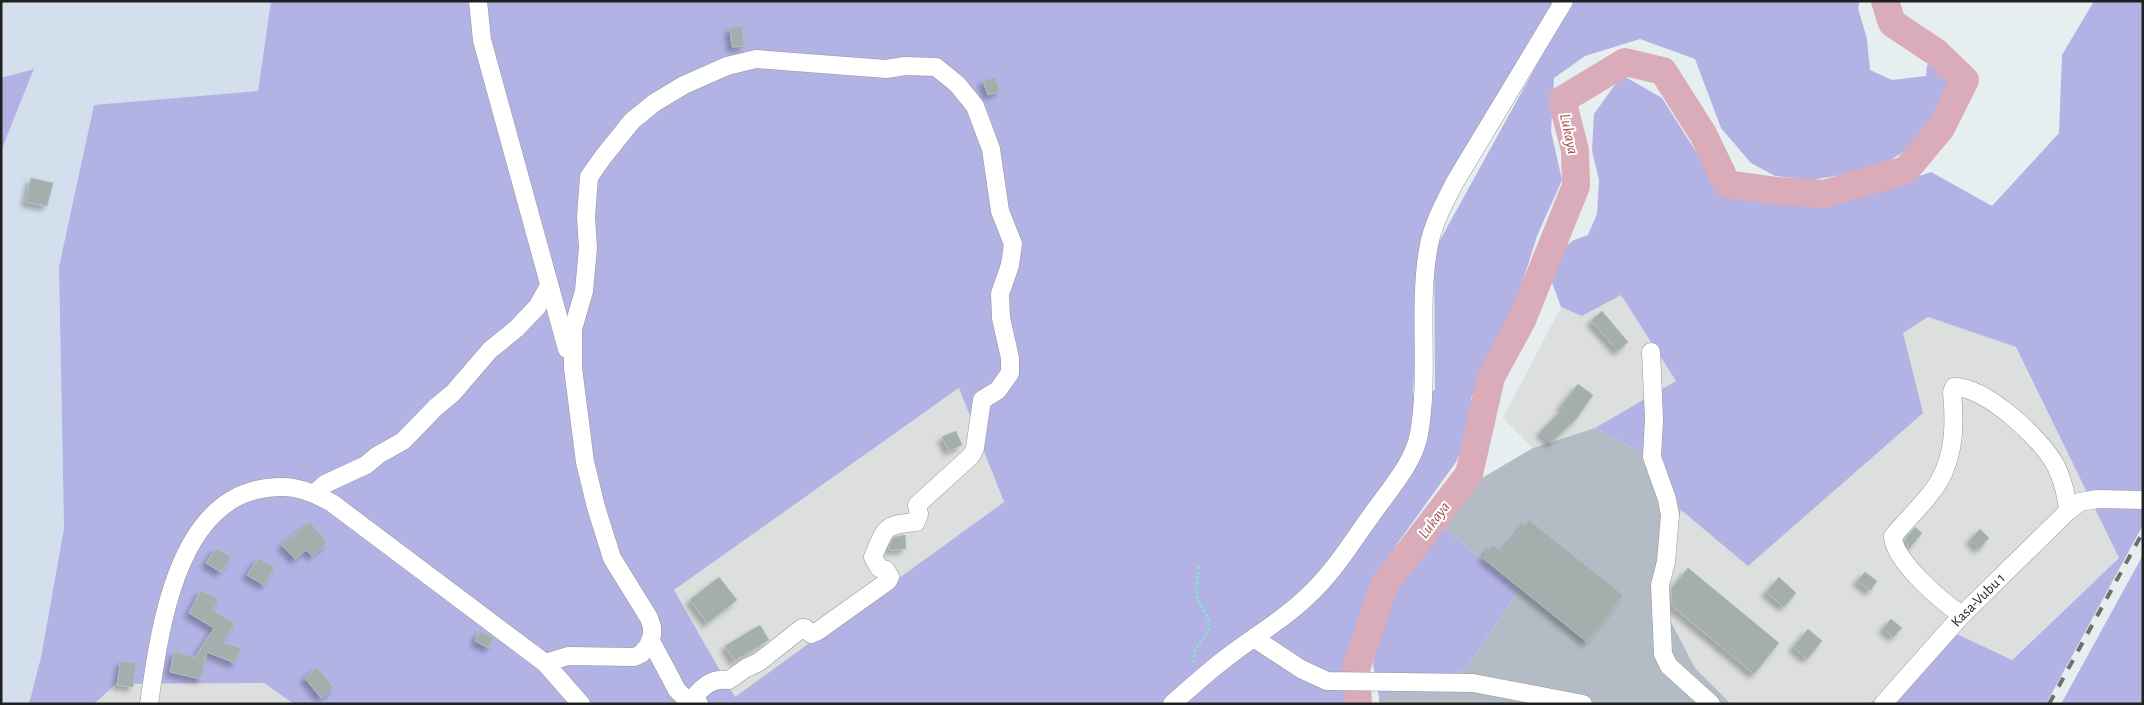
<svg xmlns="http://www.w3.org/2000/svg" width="2144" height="705" font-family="'Alegreya Sans',sans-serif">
<defs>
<filter id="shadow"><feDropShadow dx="-4.5" dy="4.5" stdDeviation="2.5" flood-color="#0004"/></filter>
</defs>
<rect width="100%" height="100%" fill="#e7eef0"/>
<!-- residential -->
<g fill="#dddede">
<polygon points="1621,295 1676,381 1595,428 1533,448 1503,418 1561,307 1582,316"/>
<polygon points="1928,317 2016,347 2119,558 2011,660 1957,634 1874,701 1867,704 1731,704 1695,668 1658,597 1681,510 1748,565 1903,333"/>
<polygon points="960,388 1004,502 735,698 674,590"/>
<polygon points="264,683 294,704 94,704 116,684"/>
</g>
<!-- construction -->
<polygon fill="#b3bcc4" points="1595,428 1647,455 1681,510 1658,597 1695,668 1731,704 1379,704 1379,697 1465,670 1519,590 1444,528 1460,491 1533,448"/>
<!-- farmland -->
<polygon fill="#d4dfed" points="1,1 271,1 258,91 59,267 64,528 41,657 29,704 1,704 1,151 34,70 1,78"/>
<!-- grass -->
<g fill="#b2b2e5" fill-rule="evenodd">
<path d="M 271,1 L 1557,1 L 1422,234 L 1413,394 L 1435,390 L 1434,251 L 1572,1 L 1860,1 L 1858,8 L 1867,39 L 1870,70 L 1892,80 L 1926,76 L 1927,65 L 1938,61 L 1949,73 L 1954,88 L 1945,112 L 1926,137 L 1888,162 L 1846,174 L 1811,180 L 1775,176 L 1751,163 L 1721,128 L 1695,59 L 1640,39 L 1585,56 L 1554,78 L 1551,131 L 1562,180 L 1537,236 L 1515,306 L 1471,398 L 1475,416 L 1456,462 L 1397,544 L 1355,635 L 1345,667 L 1347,704 L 294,704 L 264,683 L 116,684 L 94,704 L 29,704 L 41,657 L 64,528 L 59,267 L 94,105 L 258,91 ZM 959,388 L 1004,502 L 735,697 L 674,590 Z"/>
<polygon points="2094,1 2143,1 2143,525 2046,704 1867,704 1874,701 1957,634 2012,660 2119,558 2016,347 1928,317 1903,333 1923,413 1748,566 1681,510 1647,455 1595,428 1676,381 1621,295 1582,316 1561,307 1550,277 1556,254 1574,240 1588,235 1597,214 1599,180 1592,151 1594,114 1622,75 1662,98 1719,188 1743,197 1837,204 1931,172 1992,206 2059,133 2062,55"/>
<polygon points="34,69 1,151 1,78"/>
<polygon points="1444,528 1519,590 1465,670 1379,697 1373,665 1378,629 1393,587"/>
<polygon points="2143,555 2143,704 2061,704"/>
</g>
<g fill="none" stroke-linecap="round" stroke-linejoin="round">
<!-- river -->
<polyline stroke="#daabb8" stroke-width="28" points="1358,704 1356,669 1384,585 1469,474 1491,377 1522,320 1576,186 1575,150 1562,100 1625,62 1663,71 1703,134 1727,184 1777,191 1824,194 1906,170 1941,128 1965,80 1937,53 1892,23 1885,1"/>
</g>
<!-- building -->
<g fill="#a3aead" stroke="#abc0bf" filter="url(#shadow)">
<polygon points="742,26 744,46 732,47 730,28"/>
<polygon points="995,77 1000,91 988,95 983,81"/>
<polygon points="31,178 53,183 47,206 26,202"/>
<polygon points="1602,311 1628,342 1618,351 1591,321"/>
<polygon points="1578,384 1593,395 1576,419 1551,443 1540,432 1564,408 1561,406"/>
<polygon points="956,431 962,445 949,451 942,437"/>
<polygon points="1529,520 1623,595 1587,642 1483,558 1493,545 1502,552"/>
<polygon points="310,522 327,543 312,556 306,550 295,559 282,545"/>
<polygon points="1915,527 1922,533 1909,549 1905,539"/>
<polygon points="1980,529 1989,538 1979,549 1970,540"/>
<polygon points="905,535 906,549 889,550 889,546 894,537"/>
<polygon points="216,548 231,557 221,572 206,563"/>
<polygon points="258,558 275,568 264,585 247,575"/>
<polygon points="1688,568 1779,643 1754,674 1672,606 1671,589"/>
<polygon points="1865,572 1877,581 1870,591 1857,581"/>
<polygon points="719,577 737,600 707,623 690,600"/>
<polygon points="1779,577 1796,593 1784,607 1766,592"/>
<polygon points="201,590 219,600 213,610 235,624 223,642 241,648 235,663 207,652 201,679 170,672 174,652 195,657 214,628 189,613"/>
<polygon points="1891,619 1902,628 1893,637 1883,628"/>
<polygon points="760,625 769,640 734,661 725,646"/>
<polygon points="1808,629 1822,641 1807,659 1793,647"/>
<polygon points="480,631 494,638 489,648 475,641"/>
<polygon points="121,661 136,663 133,687 117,685"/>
<polygon points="317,667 334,688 321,698 305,678"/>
</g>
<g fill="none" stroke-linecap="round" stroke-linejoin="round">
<defs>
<g id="minor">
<polyline points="478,1 482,40 567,349"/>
<polyline points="1651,352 1654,419 1652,457 1667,499 1670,515 1666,562 1660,585 1663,654 1669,666 1711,704"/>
<polyline points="315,493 325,484 366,465 378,455 403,441 436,407 453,393 490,350 516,329 537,307 549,286"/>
<path d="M 1962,615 C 1942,602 1893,560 1893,536 C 1907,519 1926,502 1938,483 C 1955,455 1955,423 1952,392 L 1954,387 C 1985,386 2042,439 2056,466 C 2062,479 2067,497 2068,511"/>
<polyline points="1254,638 1301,669 1327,681 1473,683 1583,704"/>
<polyline points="651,641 677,690 684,697 699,704"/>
<path d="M 545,663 L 568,656 L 634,657 L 641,654 L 648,646 L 652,635 L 652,627 L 649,618 L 612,558 L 596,507 L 585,462 L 573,368 L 573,329 L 584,291 L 588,248 L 586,217 L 589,177 L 603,157 L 632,121 L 654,103 L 684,85 L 727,66 L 756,59 L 886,69 L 905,66 L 936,67 L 957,84 L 975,106 L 991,149 L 1000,211 L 1013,244 L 1010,265 L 1000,294 L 1001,318 L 1010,358 L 1010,373 L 998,390 L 982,400 L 975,448 L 971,456 L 917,505 L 919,514 L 916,522 C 883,525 886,527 873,557 L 879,568 L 886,570 L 890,577 L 888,581 L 818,631 L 811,634 L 805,628 L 802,628 L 759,662 L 746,668 L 729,680 C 710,678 703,687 691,700"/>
<path d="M 149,704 C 159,635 174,510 256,490 C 286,483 305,488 332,503 L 545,663 L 581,704"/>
<path d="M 1172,704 C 1191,687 1210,670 1230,655 C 1259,633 1289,616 1314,590 C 1339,565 1357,534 1378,506 C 1394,484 1414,461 1419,434 C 1430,371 1417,307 1429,245 C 1433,223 1445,202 1455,182 L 1564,1"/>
<path id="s1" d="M 1883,704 L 1962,615 L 2068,511 L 2080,502 L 2098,499 L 2143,500"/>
</g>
</defs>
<!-- minor casing -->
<use href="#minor" stroke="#979797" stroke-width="19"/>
<!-- path -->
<path stroke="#79efc0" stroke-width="2.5" stroke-dasharray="2.5 2.5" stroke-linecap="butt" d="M 1194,662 C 1191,647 1207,640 1209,627 C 1211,619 1202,609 1199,602 C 1194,591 1198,578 1199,566"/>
<!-- minor -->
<use href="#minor" stroke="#fff" stroke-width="18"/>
<!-- rail -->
<polyline stroke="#6e6e6e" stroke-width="4" stroke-dasharray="10 10" stroke-linecap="butt" points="2049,704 2143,532"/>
</g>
<g text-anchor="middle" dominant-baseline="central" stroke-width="4" stroke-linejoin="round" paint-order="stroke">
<!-- street labels -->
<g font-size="15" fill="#202020" stroke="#fff">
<text stroke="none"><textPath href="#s1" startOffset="141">Kasa-Vubu 1</textPath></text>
</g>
<!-- water labels -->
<g font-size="16" font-style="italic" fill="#a95453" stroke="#fff">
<text transform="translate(1569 134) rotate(78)">Lukaya</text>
<text transform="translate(1434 520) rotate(-53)">Lukaya</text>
</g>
</g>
<!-- border -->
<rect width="2144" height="705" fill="none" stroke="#202020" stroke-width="5"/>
</svg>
